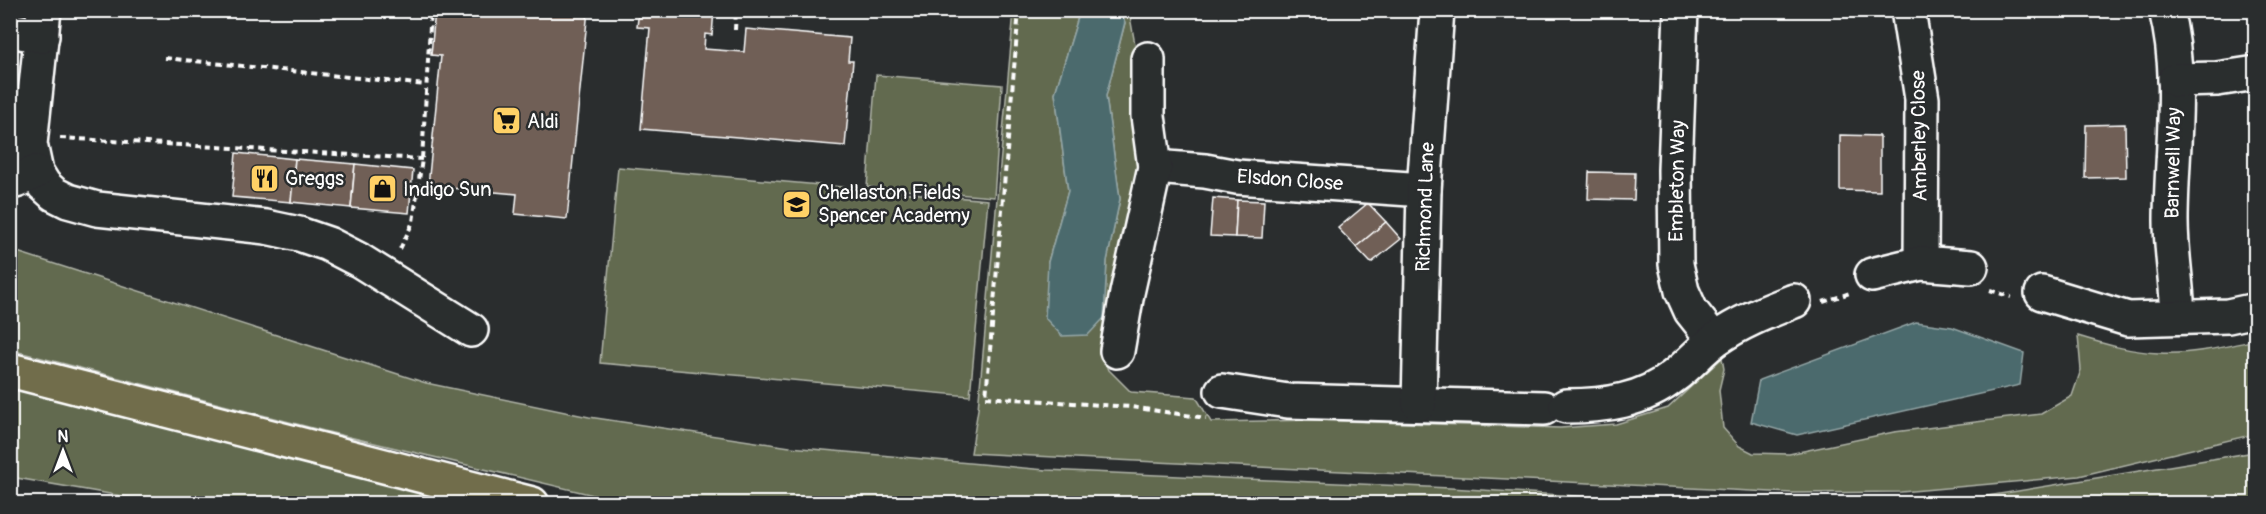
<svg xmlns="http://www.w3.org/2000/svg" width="2266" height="514" font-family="Pangolin,sans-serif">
<rect width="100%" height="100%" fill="#2a2d2e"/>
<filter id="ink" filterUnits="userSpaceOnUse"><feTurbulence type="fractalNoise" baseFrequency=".0167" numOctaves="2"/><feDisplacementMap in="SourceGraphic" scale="12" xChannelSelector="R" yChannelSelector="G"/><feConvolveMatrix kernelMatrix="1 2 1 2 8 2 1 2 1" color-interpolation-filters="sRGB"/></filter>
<g filter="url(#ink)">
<!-- green -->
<g fill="#626a50" stroke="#b0b4a8" stroke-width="1.5">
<path d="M 1014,11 L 1080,11 L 1055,93 L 1068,191 L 1048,262 L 1104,318 L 1107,261 L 1120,199 L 1106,96 L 1125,23 L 1120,11 L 1129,11 L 1136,50 L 1131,112 L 1137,165 L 1133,219 L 1114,309 L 1107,368 L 1131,392 L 1196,397 L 1211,422 L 1313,420 L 1560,428 L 1616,424 L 1668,408 L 1722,358 L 1724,369 L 1719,390 L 1723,428 L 1739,446 L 1753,453 L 1789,454 L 1894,432 L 2041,414 L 2072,396 L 2081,370 L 2078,336 C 2104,344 2131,352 2159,353 C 2191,355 2224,347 2255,340 L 2255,434 L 2079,476 L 1901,492 L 1793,493 L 971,453 L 978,409 Z"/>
<polygon points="876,75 1002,85 994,197 867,187"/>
<polygon points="618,167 988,200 970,396 600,363"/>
<polygon points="11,250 426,383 589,417 790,447 1046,470 1450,488 1607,498 1732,503 627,503 324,431 11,350"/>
<polygon points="10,384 477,503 168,504 11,477"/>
<polygon points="2255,452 2255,503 1862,503 1963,500"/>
</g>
<!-- water -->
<g fill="#4c6b6d" stroke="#94a6a7" stroke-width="1.5">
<polygon points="1080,11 1120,11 1125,22 1106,96 1120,199 1107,261 1104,318 1088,335 1062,336 1045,318 1048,262 1068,191 1055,93"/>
<polygon points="1916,322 1952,327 2024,353 2020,385 1797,435 1751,422 1759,380"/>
</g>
<!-- building -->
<g fill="#6f5f57" stroke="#fff" stroke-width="1.5">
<polygon points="435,10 588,10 567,219 515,214 517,194 428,186 441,56 431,55"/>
<polygon points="639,10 714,10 712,35 705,34 704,49 744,52 746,29 850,38 848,61 853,61 845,146 641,129 650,28 637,27"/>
<polygon points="2125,124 2126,177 2085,178 2086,125"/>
<polygon points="1840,135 1880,136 1880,191 1840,190"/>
<polygon points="236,153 295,159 291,202 232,197"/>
<polygon points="295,159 355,164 351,208 291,202"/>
<polygon points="355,164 413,170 409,213 351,208"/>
<polygon points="1589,172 1635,173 1634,200 1588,199"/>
<polygon points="1213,198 1237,200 1235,237 1210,236"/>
<polygon points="1237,200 1264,201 1262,238 1235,237"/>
<polygon points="1368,203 1386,222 1356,247 1338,228"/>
<polygon points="1386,222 1401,239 1371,263 1356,247"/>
</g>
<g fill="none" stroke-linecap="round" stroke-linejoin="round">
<defs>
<g id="minor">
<polyline points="44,10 30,144 36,172 44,185 54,194 68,201 97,209 266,227 299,234 328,244 359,260 471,330"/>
<polyline points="1681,10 1675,170 1676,264 1682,291 1691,311 1714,340"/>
<polyline points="1908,10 1922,99 1921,263"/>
<path d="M 2166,10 C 2184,79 2171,151 2171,221 C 2171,252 2177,285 2178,317"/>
<polyline points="10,30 42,36"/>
<polyline points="2175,80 2217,79 2256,73"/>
<polyline points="1155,167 1205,171 1237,177 1424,190"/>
<polyline points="10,181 16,181 36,172"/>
<polyline points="1872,275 1921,263 1971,267"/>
<polyline points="2042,293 2128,319 2228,316 2256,310"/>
<polyline points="1117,351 1127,293 1155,167 1148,116 1148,59"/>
<polyline points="1222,391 1288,401 1544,408"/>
<polyline points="1419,404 1424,190 1437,10"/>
<path d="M 1566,406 C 1605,406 1643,401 1674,376 C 1689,365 1701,350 1716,339 C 1740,322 1766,312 1794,301"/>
</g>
<polyline id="highway" points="10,370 532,504"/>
</defs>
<!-- minor casing -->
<use href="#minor" stroke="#fff" stroke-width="38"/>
<!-- highway casing -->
<use href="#highway" stroke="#fff" stroke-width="38"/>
<!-- path -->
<g stroke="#fff" stroke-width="4" stroke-dasharray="6 4.5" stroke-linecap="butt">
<polyline points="1019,10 986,397 1131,407 1206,418"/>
<polyline points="735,30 736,10"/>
<polyline points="165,58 426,85"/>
<polyline points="60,138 422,159"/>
<polyline points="400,249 413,222 422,159 431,10"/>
<polyline points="1990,290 2011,297"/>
<polyline points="1823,302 1850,293"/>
</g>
<!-- minor -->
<use href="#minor" stroke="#2a2d2e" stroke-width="33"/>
<!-- highway -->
<use href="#highway" stroke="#716d4b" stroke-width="33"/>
</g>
</g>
<!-- icons -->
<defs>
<symbol id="supermarket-square" viewBox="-11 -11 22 22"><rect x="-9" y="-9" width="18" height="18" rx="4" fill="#ffd166" stroke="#2a2d2e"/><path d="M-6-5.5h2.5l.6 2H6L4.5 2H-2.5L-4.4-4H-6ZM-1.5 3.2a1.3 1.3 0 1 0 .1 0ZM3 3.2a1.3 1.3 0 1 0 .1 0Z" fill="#111"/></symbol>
<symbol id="restaurant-square" viewBox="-11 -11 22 22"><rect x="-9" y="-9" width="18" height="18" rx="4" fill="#ffd166" stroke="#2a2d2e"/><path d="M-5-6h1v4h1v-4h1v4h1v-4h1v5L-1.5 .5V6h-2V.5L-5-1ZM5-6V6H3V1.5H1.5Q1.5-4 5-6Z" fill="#111"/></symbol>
<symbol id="shop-square" viewBox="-11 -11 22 22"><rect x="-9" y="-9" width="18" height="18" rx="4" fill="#ffd166" stroke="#2a2d2e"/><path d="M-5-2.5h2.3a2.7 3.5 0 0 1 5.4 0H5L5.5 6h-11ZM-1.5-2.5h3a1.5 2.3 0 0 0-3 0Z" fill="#111"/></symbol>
<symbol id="school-square" viewBox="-11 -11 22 22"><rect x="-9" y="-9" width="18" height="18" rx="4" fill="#ffd166" stroke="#2a2d2e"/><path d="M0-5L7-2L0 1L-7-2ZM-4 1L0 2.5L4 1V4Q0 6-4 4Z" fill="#111"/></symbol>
</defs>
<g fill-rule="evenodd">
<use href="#supermarket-square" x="490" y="104" width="33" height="33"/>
<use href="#restaurant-square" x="248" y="162" width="33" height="33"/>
<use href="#shop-square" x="366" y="172" width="33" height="33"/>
<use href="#school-square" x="780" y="188" width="33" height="33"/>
</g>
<g text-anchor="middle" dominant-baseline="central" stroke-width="5" stroke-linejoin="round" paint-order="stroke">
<!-- poi labels -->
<g font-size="20" fill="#fff" stroke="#2a2d2e" text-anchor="start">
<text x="527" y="121">Aldi</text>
<text x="285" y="178">Greggs</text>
<text x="403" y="189">Indigo Sun</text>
<text x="818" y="192">Chellaston Fields<tspan x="818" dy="23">Spencer Academy</tspan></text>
</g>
<!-- street labels -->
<g font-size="20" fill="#fff" stroke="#2a2d2e">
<text transform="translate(1919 136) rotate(-91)">Amberley Close</text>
<text transform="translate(2173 163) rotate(-89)">Barnwell Way</text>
<text transform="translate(1290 180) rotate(4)">Elsdon Close</text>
<text transform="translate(1677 181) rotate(-89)">Embleton Way</text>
<text transform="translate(1425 207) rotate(-88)">Richmond Lane</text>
</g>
</g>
<!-- margin -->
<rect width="2266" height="514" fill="none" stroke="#2a2d2e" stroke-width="36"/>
<rect x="18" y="18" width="2230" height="478" fill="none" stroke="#fff" stroke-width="2" filter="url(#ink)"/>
<!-- north arrow -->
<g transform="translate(63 451)" stroke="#2a2d2e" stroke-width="4.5" paint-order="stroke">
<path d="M0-4.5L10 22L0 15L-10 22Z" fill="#ffffff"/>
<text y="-9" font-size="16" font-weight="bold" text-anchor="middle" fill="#ffffff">N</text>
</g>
</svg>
